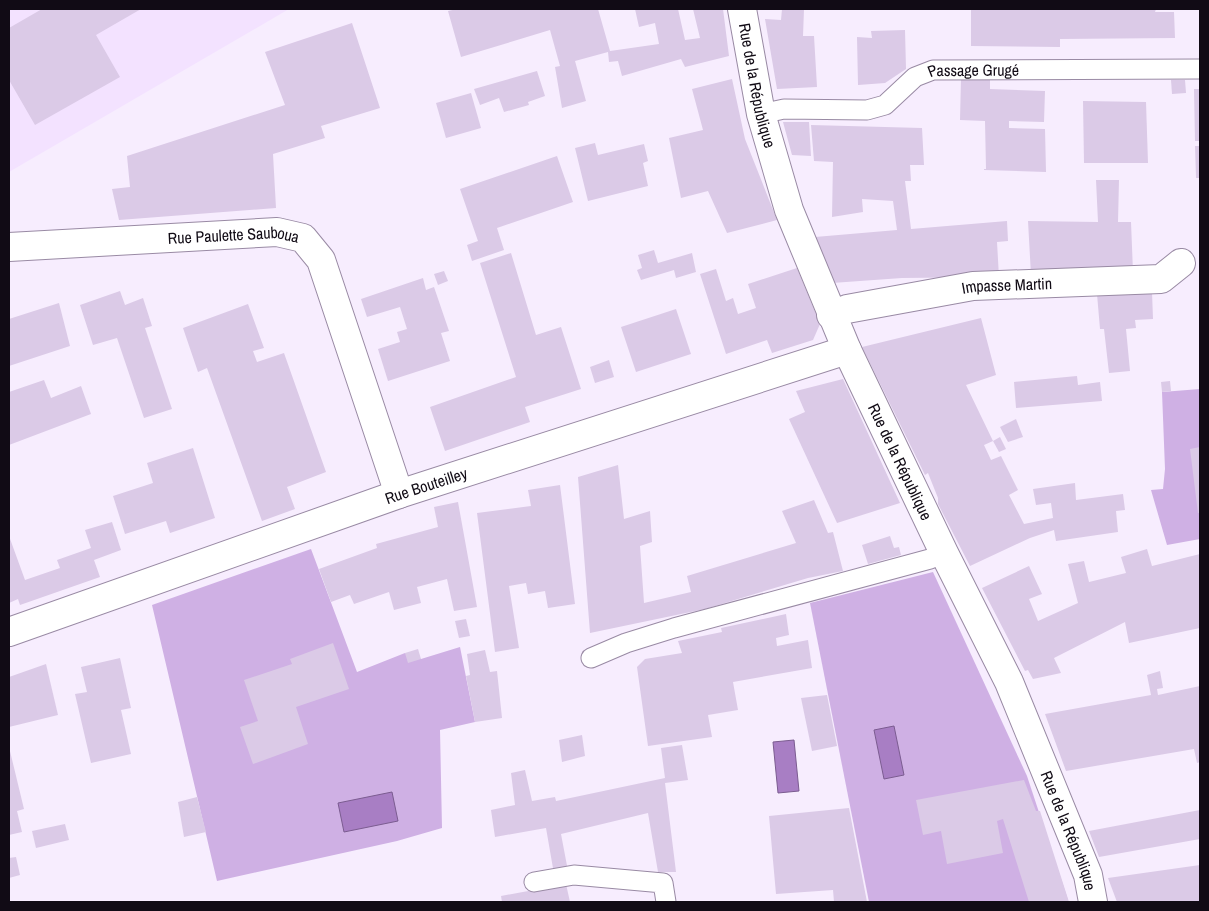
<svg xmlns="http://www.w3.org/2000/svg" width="1209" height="911" font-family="'Archivo Narrow',sans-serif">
<rect width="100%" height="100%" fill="#f7edfe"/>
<!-- built -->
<polygon fill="#f3e2ff" points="9,9 289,9 9,172"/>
<!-- green -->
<g fill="#cfb0e4">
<polygon points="1200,389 1200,539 1167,545 1151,490 1163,489 1165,469 1162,392"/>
<polygon points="311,549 357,672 405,653 421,659 460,647 475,722 440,730 442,828 397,841 217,881 152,605"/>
<polygon points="933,572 1027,776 1068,900 1034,902 869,902 810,603"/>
</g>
<!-- water -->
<g fill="#a87ec4" stroke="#7b5c90">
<polygon points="894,726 904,775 884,779 874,730"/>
<polygon points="794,740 799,791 778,793 773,742"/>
<polygon points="392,792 398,821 344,832 338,803"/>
</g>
<!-- building -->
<g fill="#dbcae7">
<polygon points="42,9 141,9 96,35 120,77 35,125 9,80 9,28"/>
<polygon points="457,9 598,9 610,51 659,44 655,23 639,27 635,9 678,9 685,40 700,38 693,9 723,9 729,56 685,67 681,59 622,76 618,61 609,62 608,52 575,61 586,101 562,108 555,67 560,66 550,30 461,57 448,11"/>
<polygon points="782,9 804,9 803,36 814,36 817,87 777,89 765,19 781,20"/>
<polygon points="971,9 1156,9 1155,12 1174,12 1175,38 1060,39 1060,47 971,46"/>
<polygon points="352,23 380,108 321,126 325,138 273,154 276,208 119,220 112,189 130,187 127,156 285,105 265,52"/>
<polygon points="905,30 906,69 885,83 858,85 857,37 872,38 871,31"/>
<polygon points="537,71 545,96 528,102 529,105 504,112 499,98 480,105 474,89"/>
<polygon points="961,78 990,78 990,89 1045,91 1044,122 1009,121 1009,128 1045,129 1046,172 984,170 984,169 986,169 985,121 960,120"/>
<polygon points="732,79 745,139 777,220 727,233 708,191 681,198 669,138 703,130 692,89"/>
<polygon points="1171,80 1185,80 1186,93 1172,94"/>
<polygon points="1194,89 1200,89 1200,141 1195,141"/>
<polygon points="471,93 481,128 446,138 436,103"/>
<polygon points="1083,101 1146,102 1148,163 1084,163"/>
<polygon points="783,122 809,122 811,156 792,155"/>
<polygon points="811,125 922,128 924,165 910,165 911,181 905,181 911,229 1007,221 1008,241 997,242 999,277 902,278 832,283 815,237 897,230 893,201 862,199 863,212 832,217 833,162 814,161"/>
<polygon points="595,143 598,155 644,144 648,161 643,163 648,186 588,201 575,148"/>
<polygon points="1195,146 1200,146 1200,178 1196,178"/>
<polygon points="557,156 573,202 497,228 504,250 472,261 467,245 478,241 460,189"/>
<polygon points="1096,180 1119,180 1118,222 1131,222 1133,272 1031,275 1028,221 1098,222"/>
<polygon points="654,250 658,263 692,253 696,272 676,278 674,270 641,280 637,270 642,268 638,255"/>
<polygon points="511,253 536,335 561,327 581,389 525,407 530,422 445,451 430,407 516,377 480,263"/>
<polygon points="797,268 820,324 813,340 772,353 767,340 726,354 700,274 716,269 726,301 733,298 738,314 756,308 748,284"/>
<polygon points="444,271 448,281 438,285 434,274"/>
<polygon points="423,278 426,290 434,287 449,331 441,333 450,361 388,381 378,349 400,342 397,332 407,329 400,307 367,317 361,299"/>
<polygon points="120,291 125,305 143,298 152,326 145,328 172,409 144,418 117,338 93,345 80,305"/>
<polygon points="1152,292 1153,319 1135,320 1136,328 1126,329 1130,371 1109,373 1104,329 1100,329 1097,294"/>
<polygon points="59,303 70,346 9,366 9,319"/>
<polygon points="248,304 264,348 253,351 257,362 284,353 326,472 287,487 295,509 262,521 207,368 198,372 183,328"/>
<polygon points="676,309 691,354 636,372 621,327"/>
<polygon points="981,318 996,375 966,385 993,441 984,445 991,460 1001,456 1018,490 1009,495 1024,524 1053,518 1051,503 1036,505 1033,489 1075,483 1076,500 1123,494 1125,510 1116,511 1118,532 1056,541 1054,530 1030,538 970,566 938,504 938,498 928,473 925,475 862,347"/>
<polygon points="609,360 614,377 595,383 590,367"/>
<polygon points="1077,376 1078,385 1100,382 1102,401 1016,408 1014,382"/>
<polygon points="843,379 900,503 837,523 789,419 805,412 796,391"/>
<polygon points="44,380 51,398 81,386 91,414 9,445 9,392"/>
<polygon points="1170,381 1171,391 1162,392 1161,382"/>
<polygon points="1016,419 1023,437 1008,442 1000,427"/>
<polygon points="1000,437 1006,449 999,452 993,441"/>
<polygon points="1200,447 1200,513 1198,513 1190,449"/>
<polygon points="193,448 215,518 170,533 166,521 125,534 113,496 153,483 147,463"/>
<polygon points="618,465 624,519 650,511 652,542 640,546 644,603 691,592 687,576 796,543 782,511 814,500 828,533 833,532 843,571 808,578 705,609 590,633 578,477"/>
<polygon points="560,485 575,604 548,608 545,591 528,594 526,583 509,586 519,648 495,652 477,513 531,506 528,490"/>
<polygon points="458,502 477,607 454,611 447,579 417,587 421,603 394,610 389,592 354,604 350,595 331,602 319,569 377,548 376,544 438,527 434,507"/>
<polygon points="112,522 121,550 94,560 100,577 20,605 18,599 9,603 9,536 25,580 60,568 57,560 91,548 85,530"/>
<polygon points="890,536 894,548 899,547 901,555 868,564 862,545"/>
<polygon points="1147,549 1152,566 1200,554 1200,628 1129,643 1125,622 1054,658 1061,673 1033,679 1028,670 1025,671 982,588 1029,566 1042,594 1029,599 1038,621 1078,603 1068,564 1084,561 1089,582 1126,573 1121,557"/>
<polygon points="786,614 789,635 776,638 777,646 808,640 812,668 733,682 738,710 708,715 712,737 648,746 637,667 645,659 682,653 678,641 722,632 721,628"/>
<polygon points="466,619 470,636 459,638 455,621"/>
<polygon points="333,643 349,689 296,707 308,744 253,764 240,727 258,721 244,680 292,664 290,659"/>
<polygon points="418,649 421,659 408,663 405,653"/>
<polygon points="485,650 490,672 497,671 502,718 475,722 466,676 470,675 467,654"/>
<polygon points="120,658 131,708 121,710 131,754 91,763 75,694 87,692 81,667"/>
<polygon points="46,664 58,715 9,727 9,677"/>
<polygon points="1160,671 1163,688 1157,689 1158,695 1200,686 1200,762 1197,763 1194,749 1066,771 1045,714 1151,695 1147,675"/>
<polygon points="827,695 837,746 812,751 801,698"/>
<polygon points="582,735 585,756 562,762 559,740"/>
<polygon points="682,745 688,780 665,783 676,872 658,872 648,813 561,834 568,871 554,874 546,828 495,837 491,810 515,805 511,773 525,770 532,801 555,797 556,801 665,778 661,748"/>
<polygon points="9,747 24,809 17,811 22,832 9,835"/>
<polygon points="1024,780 1036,811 1040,811 1069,902 1029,902 1003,819 997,821 1003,853 947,864 941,831 923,835 916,800"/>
<polygon points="197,797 206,832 184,837 178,802"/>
<polygon points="849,808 867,902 834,902 833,890 776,894 769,816"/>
<polygon points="1200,810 1200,839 1099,857 1089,831"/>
<polygon points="65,824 69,840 36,848 32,831"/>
<polygon points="16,857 20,875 9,878 9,858"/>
<polygon points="1200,865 1200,902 1117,902 1108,878"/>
<polygon points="566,884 570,902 502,902 501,896"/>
</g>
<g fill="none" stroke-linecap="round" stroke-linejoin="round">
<defs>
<g id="lane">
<path id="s1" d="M 761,114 L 784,109 L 867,110 L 885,105 L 915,77 L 933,70 L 1200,69"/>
<polyline points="591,658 626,643 674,628 930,559 944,553"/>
<polyline points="534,882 574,875 663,883 666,902"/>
</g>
<g id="street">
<path id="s2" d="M 742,9 L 761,114 L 789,210 L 847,350 L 944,553 L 1009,682 L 1088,875 L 1093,902"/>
<path id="s3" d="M 9,247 L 277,232 L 303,238 L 321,260 L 399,494"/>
<path id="s4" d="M 831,315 L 847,309 L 973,286 L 1161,279 L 1181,263"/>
<path id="s5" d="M 9,632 L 399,494 L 847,350"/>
</g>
</defs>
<!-- lane casing -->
<use href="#lane" stroke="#998aa4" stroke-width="21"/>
<!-- street casing -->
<use href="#street" stroke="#998aa4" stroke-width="30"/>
<!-- lane -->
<use href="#lane" stroke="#fff" stroke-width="19"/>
<!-- street -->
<use href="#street" stroke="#fff" stroke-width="28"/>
</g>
<g text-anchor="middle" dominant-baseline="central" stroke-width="4" stroke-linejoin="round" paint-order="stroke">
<!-- street labels -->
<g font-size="16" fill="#110b15" stroke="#fff">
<text stroke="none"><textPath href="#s1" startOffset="226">Passage Grugé</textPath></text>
<text stroke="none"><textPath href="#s2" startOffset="78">Rue de la République</textPath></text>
<text stroke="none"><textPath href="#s3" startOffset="225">Rue Paulette Sauboua</textPath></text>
<text stroke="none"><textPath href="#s4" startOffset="179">Impasse Martin</textPath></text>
<text stroke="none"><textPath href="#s2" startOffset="482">Rue de la République</textPath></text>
<text stroke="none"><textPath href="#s5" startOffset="442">Rue Bouteilley</textPath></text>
<text stroke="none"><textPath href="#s2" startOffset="888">Rue de la République</textPath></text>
</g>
</g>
<!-- border -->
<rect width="1209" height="911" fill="none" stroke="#110b15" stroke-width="20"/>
</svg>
